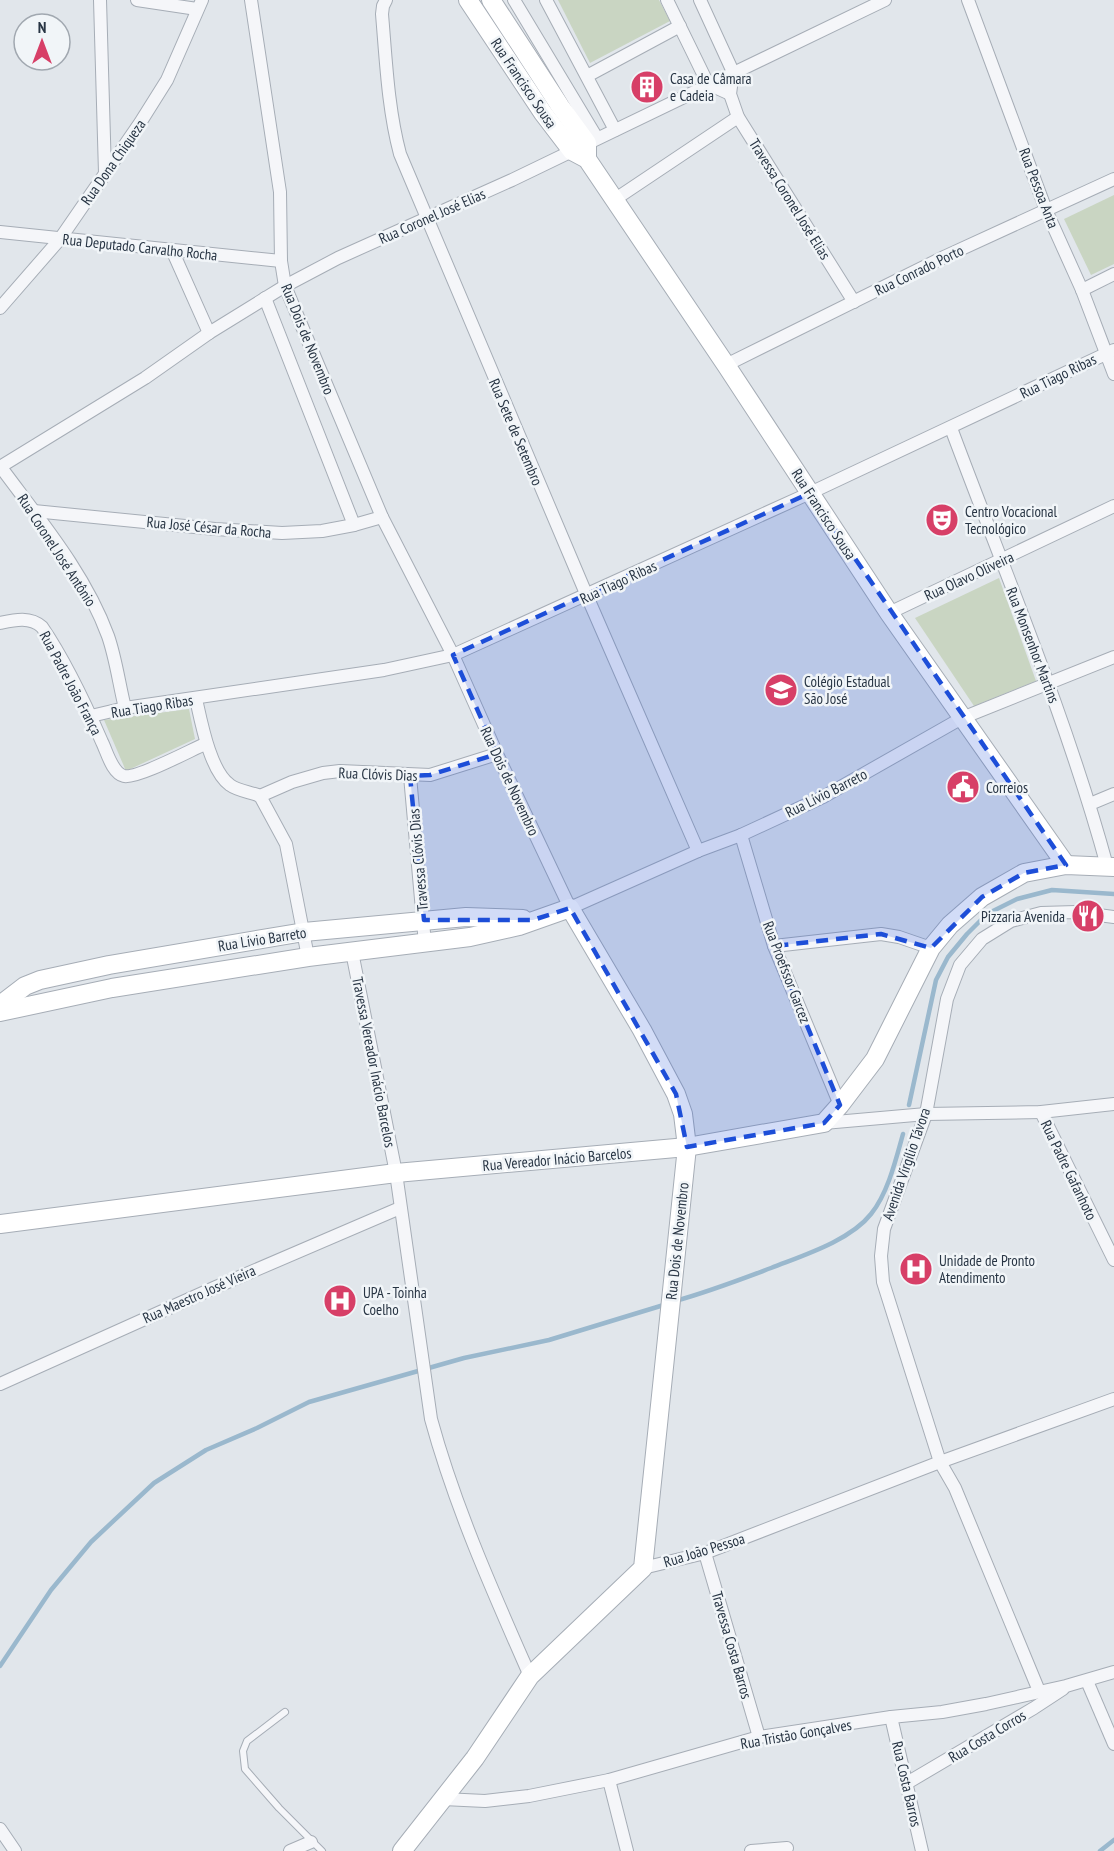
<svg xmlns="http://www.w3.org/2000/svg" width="1114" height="1851" font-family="'PT Sans Narrow',sans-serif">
<rect width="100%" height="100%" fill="#e1e6eb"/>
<!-- green -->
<g fill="#c9d5c2">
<polygon points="558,0 659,0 670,21 590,63"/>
<polygon points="1114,195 1114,264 1091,275 1064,219"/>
<polygon points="999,578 1036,681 974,706 915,618"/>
<polygon points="189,709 195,739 126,771 104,720"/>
</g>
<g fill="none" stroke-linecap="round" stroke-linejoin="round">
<!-- stream -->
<g stroke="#9ab8cd" stroke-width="4.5">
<polyline points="909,1105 936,980 948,957 967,934 987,914 1017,899 1052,890 1114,894"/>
<path d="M 675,1301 C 708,1292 739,1280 771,1268 C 801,1256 850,1241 871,1214 C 888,1193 896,1159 903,1134"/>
<polyline points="0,1666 51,1590 91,1542 154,1483 206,1450 257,1428 309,1402 464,1358 549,1340 667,1304"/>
<polyline points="1100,1851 1114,1840"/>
</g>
<defs>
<polyline id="lane" points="285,1712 247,1741 243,1751 245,1769 279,1808 322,1851"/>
<g id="street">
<polyline points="100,0 105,173"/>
<polyline points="137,0 197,9"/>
<polyline points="251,0 280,192 281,261 285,286 382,517 453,655 497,754 570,908 698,851 741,835 823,797 962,718 1114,657"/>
<path d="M 386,0 L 383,6 L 382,14 C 386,61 388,109 400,154 L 587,596 L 698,851"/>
<polyline points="514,0 597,138"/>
<polyline points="546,0 615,130"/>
<polyline points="667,0 708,84 730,94"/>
<polyline points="700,0 733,72 730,94 738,117 854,302"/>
<polyline points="968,0 1046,210 1082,290 1114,374"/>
<polyline points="587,76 680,26"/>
<polyline points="614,200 738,117"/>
<polyline points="0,232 281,261"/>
<polyline points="172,250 209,333"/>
<polyline points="1082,290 1114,274"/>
<polyline points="265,298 354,525"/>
<polyline points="0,308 60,239 140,123 167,80 202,0"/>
<polyline points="726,365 946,256 1114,179"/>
<path d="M 951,428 C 1005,573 1066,716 1107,866"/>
<path d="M 0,466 C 39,519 85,573 108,636 C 116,659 119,684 125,708"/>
<polyline points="0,467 145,378 209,333 285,286 338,258 512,180 885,0"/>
<polyline points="34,511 215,529 282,533 322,531 354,525 382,517"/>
<polyline points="889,613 1114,506"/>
<path d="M 0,623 C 14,620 30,616 42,627 C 66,662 85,703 102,742 C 107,752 112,773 124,776 C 137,779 191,750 205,744"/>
<path d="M 196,699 C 201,721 210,771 230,785 C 238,791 251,792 260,796 L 286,844 L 308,957"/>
<polyline points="91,716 125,708 384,670 453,655 810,493 1114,350"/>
<polyline points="410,776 425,944"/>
<polyline points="260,796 292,782 323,773 340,771 430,775 497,754"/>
<polyline points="1090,804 1114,794"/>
<polyline points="741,835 774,946 840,1105"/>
<polyline points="774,946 881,934 899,937 931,948"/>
<path d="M 352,952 L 396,1173 L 431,1419 C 455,1507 493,1592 530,1676"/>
<polyline points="1041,1112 1114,1260"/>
<polyline points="824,1123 926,1114 1041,1112 1114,1104"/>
<polyline points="0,1384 216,1287 400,1208"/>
<polyline points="705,1553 759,1737"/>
<polyline points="643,1568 705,1553 940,1462 1114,1399"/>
<polyline points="1087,1681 1114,1744"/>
<polyline points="1039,1691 955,1488 940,1462 883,1282 881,1256 884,1229 926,1114 947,999 960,965 982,939 1011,921 1041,913 1076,912 1114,917"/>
<polyline points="891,1717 922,1851"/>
<polyline points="609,1780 627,1851"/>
<polyline points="907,1783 1034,1708 1063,1689"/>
<polyline points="443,1799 485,1801 529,1796 609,1780 759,1737 891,1717 942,1712 986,1704 1066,1686 1114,1672"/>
<polyline points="0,1829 15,1851"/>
<polyline points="290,1851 311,1842"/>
<polyline points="751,1851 787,1848"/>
</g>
<g id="secondary">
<polyline points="468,0 543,113 572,151 587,159 726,365 889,613 1066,865"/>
<polyline points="491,0 560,106 587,143 587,159"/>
<polyline points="0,1005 25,986 40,980 109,965 304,932 466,917 523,919"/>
<polyline points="0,1012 112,988 308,957 470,937 519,926 570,908 642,1030 676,1094 683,1114 687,1147 643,1568 530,1676 475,1758 402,1851"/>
<polyline points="0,1224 396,1173 687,1147 824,1123 840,1105 875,1059 931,948 950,925 982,897 1024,873 1066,865 1114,867"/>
</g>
</defs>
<!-- lane casing -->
<use href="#lane" stroke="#a6adb6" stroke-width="8"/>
<!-- street casing -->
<use href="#street" stroke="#a6adb6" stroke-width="14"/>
<!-- secondary casing -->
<use href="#secondary" stroke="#a6adb6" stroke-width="20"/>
<!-- lane -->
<use href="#lane" stroke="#f5f6f9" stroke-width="6"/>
<!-- street -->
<use href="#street" stroke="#f5f6f9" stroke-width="12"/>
<!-- secondary -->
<use href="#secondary" stroke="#fff" stroke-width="18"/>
</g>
<!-- marked area -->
<path fill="#1d4ed8" fill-opacity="0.2" stroke="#1d4ed8" stroke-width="4.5" stroke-dasharray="12 8" stroke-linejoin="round" d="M 810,493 L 1066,865 L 1024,873 L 982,897 L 931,948 L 881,934 L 774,946 L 840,1105 L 824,1123 L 687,1147 L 676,1094 L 570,908 L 533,920 L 424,920 L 410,776 L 430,775 L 497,754 L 453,655 Z"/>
<!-- icons -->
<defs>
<symbol id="building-disc" viewBox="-11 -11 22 22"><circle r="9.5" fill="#d73f67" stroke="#f1f5f8"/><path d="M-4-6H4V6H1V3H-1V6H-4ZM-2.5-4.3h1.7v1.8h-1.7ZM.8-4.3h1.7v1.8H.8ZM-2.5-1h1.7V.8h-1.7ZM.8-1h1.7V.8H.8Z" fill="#fff"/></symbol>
<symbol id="theatre-disc" viewBox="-11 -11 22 22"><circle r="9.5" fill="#d73f67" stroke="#f1f5f8"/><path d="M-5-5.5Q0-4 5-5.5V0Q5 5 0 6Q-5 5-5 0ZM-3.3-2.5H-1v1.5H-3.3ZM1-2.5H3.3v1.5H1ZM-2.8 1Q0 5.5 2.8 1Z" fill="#fff"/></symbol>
<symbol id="school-disc" viewBox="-11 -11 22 22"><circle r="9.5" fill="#d73f67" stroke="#f1f5f8"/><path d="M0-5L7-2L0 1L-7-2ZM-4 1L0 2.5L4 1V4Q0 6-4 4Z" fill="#fff"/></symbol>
<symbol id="civic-disc" viewBox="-11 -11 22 22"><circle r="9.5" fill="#d73f67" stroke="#f1f5f8"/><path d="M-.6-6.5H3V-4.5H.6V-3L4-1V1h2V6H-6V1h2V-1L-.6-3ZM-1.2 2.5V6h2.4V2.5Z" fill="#fff"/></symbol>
<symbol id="restaurant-disc" viewBox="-11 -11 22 22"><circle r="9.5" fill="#d73f67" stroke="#f1f5f8"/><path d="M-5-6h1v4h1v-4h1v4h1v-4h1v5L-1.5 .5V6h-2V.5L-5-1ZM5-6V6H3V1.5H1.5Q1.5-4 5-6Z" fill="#fff"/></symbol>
<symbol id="hospital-disc" viewBox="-11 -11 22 22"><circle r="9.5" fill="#d73f67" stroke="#f1f5f8"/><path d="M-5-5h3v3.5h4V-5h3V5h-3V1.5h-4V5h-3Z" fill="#fff"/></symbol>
</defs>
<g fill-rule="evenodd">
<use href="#building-disc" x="628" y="68" width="38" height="38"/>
<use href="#theatre-disc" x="923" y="501" width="38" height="38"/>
<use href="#school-disc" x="762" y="671" width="38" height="38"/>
<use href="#civic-disc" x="944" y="768" width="38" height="38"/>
<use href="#restaurant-disc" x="1069" y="897" width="38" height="38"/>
<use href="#hospital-disc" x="897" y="1250" width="38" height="38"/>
<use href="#hospital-disc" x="321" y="1282" width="38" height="38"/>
</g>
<g text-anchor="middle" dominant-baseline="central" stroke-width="5" stroke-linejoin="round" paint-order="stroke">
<!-- poi labels -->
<g font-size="15" fill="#283544" stroke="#f1f5f8" text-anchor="start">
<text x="670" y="78">Casa de Câmara<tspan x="670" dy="17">e Cadeia</tspan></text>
<text x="965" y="511">Centro Vocacional<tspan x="965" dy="17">Tecnológico</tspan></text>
<text x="804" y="681">Colégio Estadual<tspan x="804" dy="17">São José</tspan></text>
<text x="986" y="787">Correios</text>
<text x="1065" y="916" text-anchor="end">Pizzaria Avenida</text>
<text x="939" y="1260">Unidade de Pronto<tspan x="939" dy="17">Atendimento</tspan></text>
<text x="363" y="1292">UPA - Toinha<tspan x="363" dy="17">Coelho</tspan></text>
</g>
<!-- street labels -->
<g font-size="15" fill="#283544" stroke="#f1f5f8">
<text transform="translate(524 83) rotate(56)">Rua Francisco Sousa</text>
<text transform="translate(113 162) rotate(-55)">Rua Dona Chiqueza</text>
<text transform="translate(1039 188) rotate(69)">Rua Pessoa Anta</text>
<text transform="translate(790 199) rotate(58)">Travessa Coronel José Elias</text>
<text transform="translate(432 216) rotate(-24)">Rua Coronel José Elias</text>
<text transform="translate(140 247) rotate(6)">Rua Deputado Carvalho Rocha</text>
<text transform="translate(919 270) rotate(-26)">Rua Conrado Porto</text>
<text transform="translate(308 339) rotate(68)">Rua Dois de Novembro</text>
<text transform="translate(1058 376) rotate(-26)">Rua Tiago Ribas</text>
<text transform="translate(516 432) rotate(67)">Rua Sete de Setembro</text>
<text transform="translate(824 514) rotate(57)">Rua Francisco Sousa</text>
<text transform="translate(209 527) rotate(5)">Rua José César da Rocha</text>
<text transform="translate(57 550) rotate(57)">Rua Coronel José Antônio</text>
<text transform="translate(969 576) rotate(-25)">Rua Olavo Oliveira</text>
<text transform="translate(618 582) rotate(-25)">Rua Tiago Ribas</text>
<text transform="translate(1033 645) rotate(69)">Rua Monsenhor Martins</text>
<text transform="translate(71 683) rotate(62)">Rua Padre João França</text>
<text transform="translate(152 706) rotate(-9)">Rua Tiago Ribas</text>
<text transform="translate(378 774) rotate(2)">Rua Clóvis Dias</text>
<text transform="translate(510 781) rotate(65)">Rua Dois de Novembro</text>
<text transform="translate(826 793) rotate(-27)">Rua Lívio Barreto</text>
<text transform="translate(418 860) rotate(-95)">Travessa Clóvis Dias</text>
<text transform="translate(262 939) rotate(-9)">Rua Lívio Barreto</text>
<text transform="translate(787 972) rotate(69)">Rua Proefssor Garcez</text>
<text transform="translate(374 1062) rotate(79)">Travessa Vereador Inácio Barcelos</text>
<text transform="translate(557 1159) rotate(-5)">Rua Vereador Inácio Barcelos</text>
<text transform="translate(906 1164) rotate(-71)">Avenida Virgílio Távora</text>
<text transform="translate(1069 1170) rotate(64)">Rua Padre Gafanhoto</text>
<text transform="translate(677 1241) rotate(-84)">Rua Dois de Novembro</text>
<text transform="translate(199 1294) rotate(-24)">Rua Maestro José Vieira</text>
<text transform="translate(704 1550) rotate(-17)">Rua João Pessoa</text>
<text transform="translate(732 1645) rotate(74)">Travessa Costa Barros</text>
<text transform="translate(796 1734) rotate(-10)">Rua Tristão Gonçalves</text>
<text transform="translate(987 1736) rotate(-31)">Rua Costa Corros</text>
<text transform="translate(907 1784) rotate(77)">Rua Costa Barros</text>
</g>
</g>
<!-- north arrow -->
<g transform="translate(42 42)"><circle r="28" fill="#f1f5f8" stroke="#a1a8b0" stroke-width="1.5"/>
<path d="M0-4.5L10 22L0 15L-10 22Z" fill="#d73f67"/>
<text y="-9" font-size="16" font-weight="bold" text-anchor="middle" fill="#283544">N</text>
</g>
</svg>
